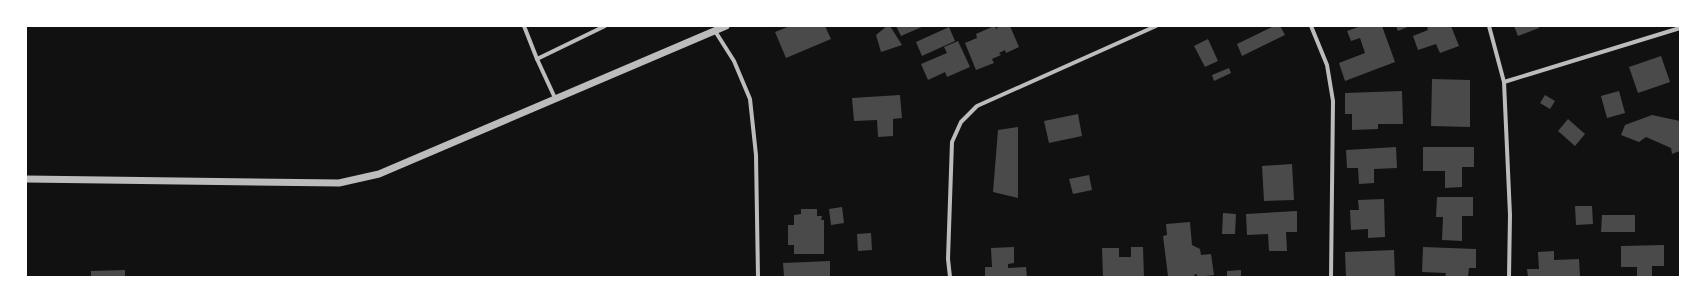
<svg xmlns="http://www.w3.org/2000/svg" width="1706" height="303" font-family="'Open Sans',sans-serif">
<rect width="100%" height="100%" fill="#111"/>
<!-- building -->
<g fill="#4a4a4a">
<polygon points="790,26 825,26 831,39 786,58 775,32"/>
<polygon points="887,26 890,26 902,45 881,52 876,35"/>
<polygon points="896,26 924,26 901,36"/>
<polygon points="994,26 997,29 998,26 1010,26 1019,47 1006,53 1005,50 999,53 1001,55 992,59 994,63 976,70 965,43 977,38 976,34"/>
<polygon points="1274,26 1280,26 1285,35 1242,56 1237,44"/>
<polygon points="1361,26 1382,26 1395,62 1345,81 1339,63 1365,53 1360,38 1351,41 1347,31"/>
<polygon points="1396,26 1410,26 1398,31"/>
<polygon points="1427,26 1451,26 1459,46 1440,53 1436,44 1418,50 1413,36 1428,30"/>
<polygon points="1514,26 1539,26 1539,28 1518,36"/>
<polygon points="949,27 955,41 922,56 916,42"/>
<polygon points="1208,39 1218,61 1205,67 1194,46"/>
<polygon points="958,41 970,67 947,77 945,72 928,80 921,64 947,53 944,47"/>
<polygon points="1661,56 1670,82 1638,93 1629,67"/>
<polygon points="1229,68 1231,73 1214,81 1212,75"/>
<polygon points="1432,79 1470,80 1470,127 1431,126"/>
<polygon points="1402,91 1403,124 1378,124 1378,129 1352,130 1352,114 1345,114 1345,93"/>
<polygon points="1619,91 1625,113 1607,118 1601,96"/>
<polygon points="900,95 902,118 893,119 893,136 878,137 877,120 854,121 852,98"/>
<polygon points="1545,95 1555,101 1550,109 1540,103"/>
<polygon points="1078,114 1082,136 1049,143 1044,121"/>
<polygon points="1652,115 1680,121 1680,151 1672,154 1671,148 1646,137 1639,142 1621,135 1625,125"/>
<polygon points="1568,119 1585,134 1575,146 1558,131"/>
<polygon points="1018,127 1018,198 993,192 998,130"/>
<polygon points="1396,147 1397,168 1374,169 1374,183 1359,184 1358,168 1347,168 1346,150"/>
<polygon points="1423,147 1474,147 1474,167 1462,167 1462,187 1445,188 1445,171 1423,171"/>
<polygon points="1292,164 1294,200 1264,201 1262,166"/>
<polygon points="1089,175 1092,190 1073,194 1069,179"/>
<polygon points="1437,197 1473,197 1473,216 1462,216 1462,241 1442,240 1443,217 1436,217"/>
<polygon points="1384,199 1385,237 1368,238 1368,229 1351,230 1350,210 1359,210 1358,200"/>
<polygon points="1575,206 1592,206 1593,224 1576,225"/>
<polygon points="842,207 844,223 831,225 829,209"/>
<polygon points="801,209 817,209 817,216 822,216 821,220 824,220 824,254 794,254 794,245 788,245 788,225 794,225 794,215 801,214"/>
<polygon points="1297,211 1297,232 1286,232 1287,251 1269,251 1268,234 1247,235 1246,214"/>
<polygon points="1223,213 1236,214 1235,234 1222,234"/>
<polygon points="1602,215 1635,215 1635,232 1601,232"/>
<polygon points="1190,222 1192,245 1200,249 1201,255 1211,254 1214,275 1197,277 1197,274 1194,275 1194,277 1168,276 1163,236 1167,235 1166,224"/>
<polygon points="871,233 872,250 858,251 857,234"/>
<polygon points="1664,245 1664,266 1652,266 1652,277 1637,277 1637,267 1621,267 1621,246"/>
<polygon points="1014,247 1014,263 1008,264 1008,268 1026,267 1027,277 985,277 985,267 992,267 991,248"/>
<polygon points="1131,247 1143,247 1144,277 1103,277 1102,248 1119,248 1119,257 1131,257"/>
<polygon points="1423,247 1476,249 1476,268 1469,268 1468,277 1445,277 1446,273 1422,272"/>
<polygon points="1394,250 1395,277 1346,277 1345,252"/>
<polygon points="1554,251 1554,260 1579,259 1580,277 1528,277 1527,269 1539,269 1538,252"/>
<polygon points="830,261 830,277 784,277 783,263"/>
<polygon points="125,270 125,277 91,277 91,271"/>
<polygon points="1241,270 1241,277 1227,277 1227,271"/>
</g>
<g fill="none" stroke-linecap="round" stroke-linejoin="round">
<!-- minor -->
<g stroke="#bcbcbc" stroke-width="4">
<polyline points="524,26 537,59"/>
<polyline points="1311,26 1327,65 1333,101 1331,277"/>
<polyline points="1489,26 1504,82 1510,215 1509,277"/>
<polyline points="715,31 734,61 750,99 756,155 758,277"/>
<polyline points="1504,82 1680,28"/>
<polyline points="555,98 537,59 605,26"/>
<polyline points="950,277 948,259 952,142 961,122 977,106 1156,26"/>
</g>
<!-- tertiary -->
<polyline stroke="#bcbcbc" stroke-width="7" points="26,179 339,183 379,174 726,26"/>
</g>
<!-- border -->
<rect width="1706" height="303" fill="none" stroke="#ffffff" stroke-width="54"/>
</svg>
